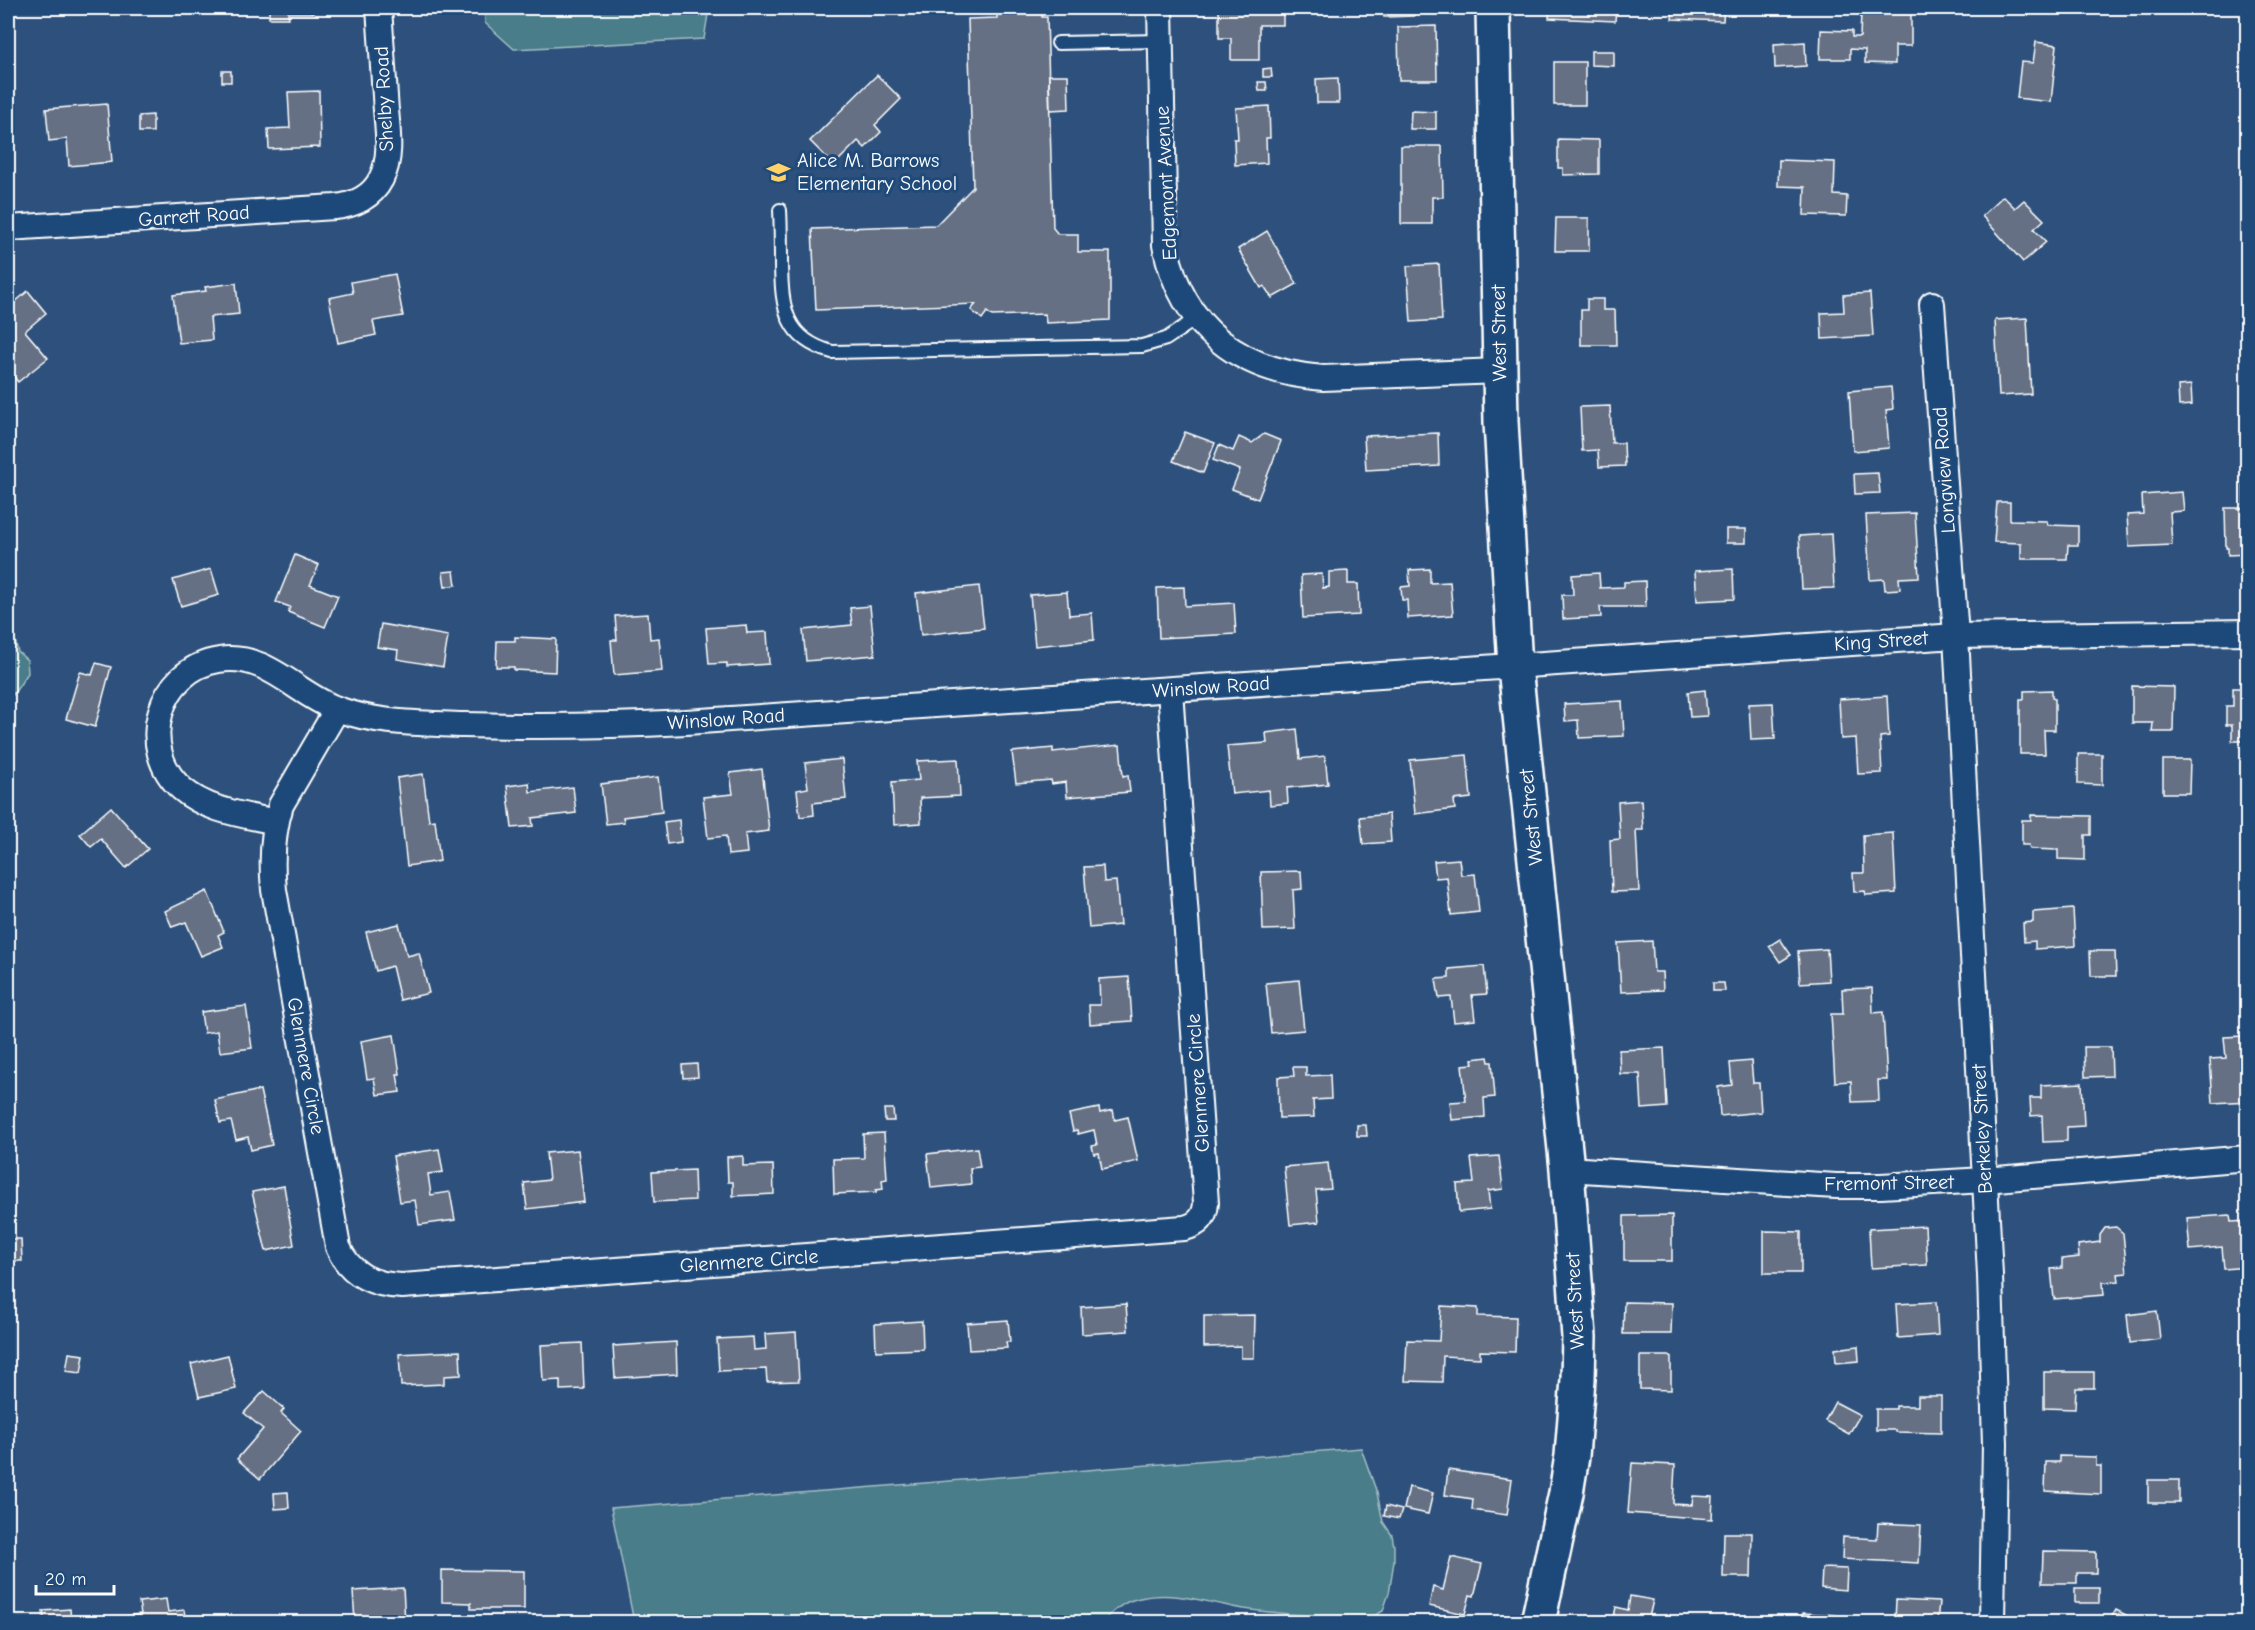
<svg xmlns="http://www.w3.org/2000/svg" width="2255" height="1630" font-family="'Comic Neue',sans-serif">
<rect width="100%" height="100%" fill="#2d517c"/>
<filter id="ink" filterUnits="userSpaceOnUse"><feTurbulence type="fractalNoise" baseFrequency=".0167" numOctaves="2"/><feDisplacementMap in="SourceGraphic" scale="12" xChannelSelector="R" yChannelSelector="G"/><feConvolveMatrix kernelMatrix="1 2 1 2 8 2 1 2 1" color-interpolation-filters="sRGB"/></filter>
<g filter="url(#ink)">
<!-- green -->
<g fill="#497d8a" stroke="#a4bec4" stroke-width="1.5">
<polygon points="484,8 709,8 704,39 514,49 485,23"/>
<polygon points="8,613 18,652 27,660 28,673 8,702"/>
<path d="M 1361,1448 L 1377,1493 L 1383,1522 L 1392,1535 L 1394,1546 L 1394,1561 L 1389,1593 L 1383,1611 L 1367,1620 L 1358,1621 C 1320,1617 1282,1614 1244,1609 C 1208,1603 1173,1589 1136,1599 C 1123,1602 1111,1613 1103,1622 L 634,1622 L 611,1508 Z"/>
</g>
<!-- building -->
<g fill="#656f84" stroke="#fff" stroke-width="1.5">
<polygon points="269,8 314,8 314,13 288,13 289,18 269,18"/>
<polygon points="997,8 1042,8 1042,17 1047,17 1053,228 1058,234 1078,234 1078,252 1110,252 1110,320 1046,323 1045,314 992,316 987,312 982,319 971,310 976,304 816,310 812,229 936,225 973,187 968,19 997,18"/>
<polygon points="1219,8 1283,8 1283,25 1259,25 1259,60 1231,60 1231,38 1219,38"/>
<polygon points="1383,8 1413,8 1414,16 1384,17"/>
<polygon points="1550,8 1616,8 1615,21 1549,18"/>
<polygon points="1673,8 1724,8 1723,21 1672,19"/>
<polygon points="1883,8 1900,8 1900,14 1911,14 1911,46 1895,46 1895,64 1865,63 1865,50 1850,49 1850,59 1820,59 1821,30 1852,31 1852,37 1860,37 1861,13 1883,14"/>
<polygon points="1436,26 1437,80 1399,80 1398,27"/>
<polygon points="1805,42 1806,66 1775,68 1774,44"/>
<polygon points="2036,42 2057,45 2051,102 2017,98 2021,62 2033,63"/>
<polygon points="1591,51 1614,51 1614,66 1591,65"/>
<rect x="1554" y="62" width="31" height="43"/>
<polygon points="1271,68 1272,77 1263,77 1263,69"/>
<rect x="222" y="71" width="9" height="11"/>
<polygon points="877,75 901,99 875,125 881,132 865,148 858,141 834,165 810,141"/>
<polygon points="1049,75 1068,75 1069,109 1050,110"/>
<polygon points="1338,78 1339,103 1317,103 1316,79"/>
<polygon points="1258,82 1266,82 1267,91 1259,91"/>
<polygon points="319,91 320,147 269,149 268,129 290,128 288,92"/>
<polygon points="107,104 112,162 69,166 67,139 49,141 46,109"/>
<polygon points="1269,106 1270,138 1266,138 1267,163 1235,165 1234,139 1238,139 1236,108"/>
<polygon points="1411,111 1436,112 1436,129 1410,129"/>
<polygon points="153,115 153,132 139,132 139,116"/>
<polygon points="1558,139 1599,140 1599,174 1563,175 1563,168 1558,168"/>
<polygon points="1401,146 1442,146 1443,197 1432,197 1432,224 1401,224"/>
<polygon points="1779,160 1835,162 1834,195 1847,196 1846,216 1804,215 1805,187 1778,186"/>
<polygon points="2003,196 2015,208 2024,200 2044,220 2034,229 2046,242 2023,262 1982,216"/>
<polygon points="1556,218 1589,218 1589,251 1555,251"/>
<polygon points="1267,231 1297,284 1272,298 1264,286 1261,288 1238,249"/>
<polygon points="1439,264 1442,320 1411,322 1407,266"/>
<polygon points="395,274 403,316 373,321 376,335 338,343 329,298 353,293 351,282"/>
<polygon points="236,283 239,314 210,317 212,340 179,343 173,295 206,291 205,287"/>
<polygon points="28,291 46,313 25,331 48,358 18,382 8,369 8,308"/>
<polygon points="1870,293 1873,336 1822,339 1821,313 1844,312 1843,295"/>
<polygon points="1587,299 1603,299 1603,310 1615,310 1616,345 1581,345 1581,310 1587,310"/>
<polygon points="2027,318 2031,394 1999,396 1995,320"/>
<polygon points="2191,385 2192,405 2179,406 2178,386"/>
<polygon points="1891,387 1893,409 1886,410 1889,448 1853,451 1849,391"/>
<polygon points="1610,406 1612,443 1624,443 1625,466 1599,467 1598,450 1582,451 1580,407"/>
<polygon points="2243,431 2248,431 2248,554 2228,555 2228,548 2226,548 2225,508 2244,508"/>
<polygon points="1185,432 1215,443 1203,473 1173,461"/>
<polygon points="1438,433 1439,466 1366,470 1364,436"/>
<polygon points="1264,434 1281,441 1258,499 1232,489 1240,470 1213,460 1219,445 1233,451 1239,437 1252,443"/>
<polygon points="1878,473 1880,493 1855,494 1854,474"/>
<polygon points="2182,492 2184,511 2170,512 2172,545 2129,547 2127,515 2143,514 2142,495"/>
<polygon points="1997,502 2010,502 2010,520 2047,521 2048,525 2078,526 2078,545 2068,545 2067,559 2021,559 2021,543 1994,542"/>
<polygon points="1915,513 1919,577 1899,578 1900,589 1885,590 1884,579 1870,580 1866,515"/>
<rect x="1726" y="529" width="20" height="14"/>
<polygon points="1831,534 1834,588 1802,589 1799,536"/>
<polygon points="295,555 319,565 310,585 338,596 325,627 288,612 290,607 276,602"/>
<polygon points="211,569 219,595 181,606 173,580"/>
<polygon points="1430,569 1430,583 1450,582 1453,615 1408,618 1407,600 1402,600 1401,587 1410,586 1409,570"/>
<polygon points="1733,569 1734,599 1697,601 1695,571"/>
<polygon points="454,571 456,585 445,587 443,572"/>
<polygon points="1348,571 1348,584 1358,584 1359,615 1303,618 1301,575 1322,574 1323,588 1329,587 1329,572"/>
<polygon points="1599,573 1600,588 1624,587 1624,582 1645,581 1646,607 1600,607 1601,617 1563,619 1562,595 1573,595 1572,575"/>
<polygon points="979,586 984,628 921,635 916,593"/>
<polygon points="1184,587 1185,606 1234,603 1236,634 1159,638 1157,588"/>
<polygon points="1067,592 1069,615 1092,613 1094,640 1035,646 1030,595"/>
<polygon points="870,606 875,655 806,661 803,630 852,625 850,608"/>
<polygon points="648,614 650,639 659,638 662,671 614,675 611,640 617,640 615,616"/>
<polygon points="381,624 448,636 443,667 397,659 398,650 377,647"/>
<polygon points="746,625 747,633 767,632 769,664 727,667 727,663 709,664 706,628"/>
<polygon points="515,637 556,639 555,672 514,670 514,667 496,667 497,641 515,641"/>
<polygon points="96,663 111,667 95,727 66,719 80,672 92,675"/>
<polygon points="2132,686 2174,687 2173,732 2152,732 2153,723 2132,723"/>
<polygon points="2233,688 2248,688 2248,741 2232,741 2232,725 2226,725 2226,706 2233,706"/>
<polygon points="1705,690 1707,716 1690,717 1688,692"/>
<polygon points="2052,690 2052,698 2055,699 2055,730 2044,730 2045,754 2020,754 2020,699 2024,699 2024,691"/>
<polygon points="1887,696 1889,736 1880,737 1882,773 1858,774 1856,738 1841,739 1839,699"/>
<polygon points="1622,701 1624,736 1579,738 1578,720 1565,721 1564,704"/>
<polygon points="1773,703 1775,739 1751,740 1749,704"/>
<polygon points="1297,729 1300,759 1325,756 1328,784 1287,788 1288,803 1270,805 1269,790 1232,794 1227,746 1267,743 1266,733"/>
<polygon points="1120,745 1123,776 1128,775 1130,792 1067,797 1066,782 1052,784 1051,780 1016,783 1012,752 1053,748 1053,752"/>
<polygon points="2078,754 2102,754 2102,785 2078,784"/>
<polygon points="1467,755 1471,798 1454,800 1455,809 1415,814 1410,760"/>
<polygon points="842,759 846,799 813,803 814,815 800,817 797,790 808,788 805,763"/>
<polygon points="958,759 960,796 920,798 921,823 894,825 892,782 919,780 917,761"/>
<polygon points="2163,760 2190,760 2189,793 2163,793"/>
<polygon points="762,769 769,831 745,834 747,853 728,855 726,836 708,838 703,797 733,794 730,773"/>
<polygon points="423,774 429,821 435,820 440,861 407,866 397,778"/>
<polygon points="658,777 662,812 623,817 624,822 606,824 601,784"/>
<polygon points="529,783 530,792 573,787 576,813 532,818 533,826 512,828 507,786"/>
<polygon points="1641,800 1643,830 1636,830 1639,891 1612,892 1610,840 1620,839 1618,802"/>
<polygon points="111,807 148,849 126,868 101,839 91,847 80,834"/>
<polygon points="1389,814 1391,842 1363,844 1360,817"/>
<polygon points="2031,815 2091,816 2091,835 2085,835 2085,860 2058,859 2058,850 2030,849 2029,845 2022,845 2022,820 2031,820"/>
<polygon points="679,820 681,842 667,844 664,822"/>
<polygon points="1893,833 1896,893 1866,895 1865,891 1854,892 1853,873 1864,873 1863,835"/>
<polygon points="1459,859 1461,875 1475,874 1479,912 1451,915 1447,877 1436,878 1434,861"/>
<polygon points="1103,866 1104,882 1116,881 1120,925 1089,928 1084,867"/>
<polygon points="1301,871 1302,889 1293,890 1295,929 1263,930 1261,872"/>
<polygon points="207,891 224,932 218,935 223,947 201,956 186,922 172,927 165,911"/>
<polygon points="2073,909 2075,946 2035,949 2035,941 2024,942 2023,923 2033,922 2033,912"/>
<polygon points="399,924 407,956 419,953 429,993 400,1000 392,966 376,971 366,932"/>
<polygon points="1780,939 1791,955 1780,962 1769,946"/>
<polygon points="1652,941 1654,972 1662,972 1663,990 1621,992 1618,943"/>
<polygon points="1827,949 1829,981 1800,983 1798,951"/>
<polygon points="2090,951 2115,951 2116,976 2091,976"/>
<polygon points="1484,966 1487,994 1472,995 1475,1020 1454,1022 1451,997 1439,998 1436,979 1449,978 1449,969"/>
<polygon points="1129,977 1132,1021 1090,1024 1089,1005 1100,1005 1099,979"/>
<polygon points="1299,980 1304,1030 1271,1033 1266,983"/>
<polygon points="1713,983 1724,983 1725,991 1713,991"/>
<polygon points="1872,988 1873,1013 1883,1012 1887,1080 1878,1080 1879,1101 1852,1102 1851,1081 1835,1082 1831,1014 1843,1014 1842,989"/>
<polygon points="246,1006 252,1048 220,1052 217,1031 204,1033 201,1012"/>
<polygon points="2244,1029 2248,1029 2248,1101 2213,1103 2210,1059 2226,1058 2224,1037 2244,1036"/>
<polygon points="394,1035 400,1074 397,1074 400,1092 377,1095 374,1078 367,1079 361,1041"/>
<polygon points="2084,1047 2111,1047 2112,1076 2085,1077"/>
<polygon points="1664,1048 1667,1107 1642,1109 1640,1074 1620,1074 1619,1050"/>
<polygon points="1488,1057 1489,1062 1492,1062 1495,1097 1484,1098 1485,1117 1452,1120 1450,1102 1466,1101 1462,1065 1473,1064 1472,1059"/>
<polygon points="1751,1061 1753,1083 1759,1083 1761,1112 1720,1116 1718,1087 1732,1085 1730,1063"/>
<polygon points="697,1064 698,1077 683,1078 682,1065"/>
<polygon points="1293,1067 1306,1067 1306,1076 1330,1075 1331,1099 1313,1100 1314,1117 1279,1118 1278,1077 1294,1076"/>
<polygon points="2082,1083 2084,1126 2067,1127 2067,1141 2043,1142 2042,1115 2031,1116 2030,1098 2041,1098 2041,1085"/>
<polygon points="260,1090 272,1145 251,1150 248,1137 236,1140 231,1121 220,1123 215,1100"/>
<polygon points="1099,1108 1100,1113 1113,1110 1115,1120 1128,1117 1138,1161 1102,1169 1099,1153 1094,1154 1092,1146 1097,1145 1094,1130 1078,1134 1077,1130 1073,1131 1069,1114"/>
<polygon points="884,1109 893,1109 894,1121 885,1121"/>
<polygon points="1357,1125 1366,1125 1367,1136 1357,1136"/>
<polygon points="884,1133 887,1179 882,1180 883,1189 876,1190 876,1192 834,1194 833,1159 864,1158 863,1134"/>
<polygon points="977,1148 980,1167 970,1168 971,1184 931,1188 927,1154"/>
<polygon points="439,1149 443,1172 428,1174 431,1195 450,1192 455,1220 419,1225 415,1200 400,1202 393,1156"/>
<polygon points="578,1150 584,1202 527,1209 524,1183 549,1180 546,1153"/>
<polygon points="743,1156 743,1166 773,1165 774,1194 733,1196 733,1182 728,1182 727,1157"/>
<polygon points="1499,1156 1503,1189 1488,1191 1490,1209 1459,1212 1457,1184 1474,1183 1471,1158"/>
<polygon points="1328,1163 1331,1189 1316,1190 1319,1222 1290,1225 1284,1167"/>
<polygon points="694,1170 695,1200 654,1202 652,1172"/>
<polygon points="284,1186 294,1245 266,1251 252,1192"/>
<polygon points="1672,1215 1672,1261 1624,1261 1624,1216"/>
<polygon points="2230,1215 2231,1222 2247,1221 2248,1267 2224,1269 2222,1247 2190,1250 2187,1218"/>
<polygon points="1925,1226 1927,1265 1871,1268 1869,1229"/>
<polygon points="2116,1227 2123,1233 2127,1273 2118,1274 2119,1281 2103,1282 2104,1295 2054,1299 2051,1269 2062,1268 2062,1259 2079,1257 2078,1245 2100,1242 2100,1235 2105,1228"/>
<polygon points="1764,1231 1801,1232 1801,1273 1764,1273"/>
<polygon points="8,1239 21,1239 22,1261 8,1261"/>
<polygon points="1624,1302 1672,1303 1671,1334 1623,1334"/>
<polygon points="1936,1302 1938,1335 1898,1338 1896,1304"/>
<polygon points="1126,1304 1128,1331 1082,1334 1081,1307"/>
<polygon points="1441,1306 1478,1308 1478,1316 1516,1317 1515,1352 1480,1351 1480,1358 1443,1356 1442,1382 1405,1381 1407,1340 1439,1341"/>
<polygon points="2157,1311 2160,1339 2130,1343 2127,1315"/>
<polygon points="1255,1315 1254,1358 1241,1358 1241,1346 1204,1347 1204,1316"/>
<polygon points="1008,1320 1010,1342 1006,1342 1007,1348 969,1350 967,1323"/>
<polygon points="922,1321 923,1349 876,1351 875,1324"/>
<polygon points="796,1332 799,1381 767,1382 766,1369 719,1371 717,1339 753,1337 754,1350 766,1349 765,1334"/>
<polygon points="676,1342 677,1374 615,1378 613,1346"/>
<polygon points="582,1343 584,1389 560,1390 560,1380 543,1381 541,1345"/>
<polygon points="1858,1346 1859,1361 1836,1363 1835,1349"/>
<polygon points="460,1351 461,1375 444,1376 444,1384 401,1386 399,1354"/>
<polygon points="69,1353 84,1355 81,1373 66,1371"/>
<polygon points="228,1355 236,1389 199,1397 191,1364"/>
<polygon points="1640,1356 1671,1356 1671,1390 1640,1389"/>
<polygon points="2044,1372 2094,1372 2094,1388 2076,1388 2075,1409 2044,1408"/>
<polygon points="264,1391 284,1409 281,1413 301,1431 260,1479 237,1459 263,1429 244,1413"/>
<polygon points="1918,1396 1941,1396 1941,1433 1896,1432 1896,1430 1876,1430 1876,1409 1896,1409 1896,1406 1918,1406"/>
<polygon points="1835,1402 1860,1415 1849,1434 1825,1421"/>
<polygon points="2059,1456 2096,1457 2096,1466 2101,1466 2101,1494 2045,1491 2046,1462 2059,1462"/>
<polygon points="1632,1463 1675,1465 1673,1504 1692,1505 1693,1496 1713,1497 1712,1519 1628,1513"/>
<polygon points="1448,1470 1512,1479 1507,1515 1472,1510 1473,1499 1445,1495"/>
<rect x="2148" y="1480" width="31" height="23"/>
<polygon points="1409,1487 1433,1493 1428,1514 1404,1509"/>
<polygon points="288,1492 289,1508 275,1509 274,1493"/>
<polygon points="1386,1506 1402,1510 1399,1519 1384,1516"/>
<polygon points="1878,1523 1921,1525 1919,1563 1842,1559 1843,1537 1877,1539"/>
<polygon points="1724,1533 1752,1533 1751,1577 1723,1577"/>
<polygon points="2043,1551 2096,1552 2096,1573 2077,1573 2077,1583 2042,1583"/>
<polygon points="1451,1557 1482,1564 1474,1596 1470,1595 1465,1614 1429,1606 1433,1587 1443,1590"/>
<polygon points="1822,1568 1847,1569 1846,1590 1821,1588"/>
<polygon points="442,1570 524,1571 524,1609 471,1609 471,1603 442,1602"/>
<polygon points="403,1588 405,1622 355,1622 353,1591"/>
<rect x="2075" y="1588" width="24" height="15"/>
<polygon points="1630,1596 1653,1600 1648,1622 1613,1622 1616,1607 1628,1610"/>
<polygon points="166,1599 168,1612 184,1610 186,1622 128,1622 127,1616 141,1614 139,1602"/>
<polygon points="1896,1600 1939,1602 1937,1622 1895,1622"/>
<polygon points="70,1609 71,1621 88,1620 88,1622 44,1622 43,1611"/>
<polygon points="2116,1610 2130,1617 2127,1622 2109,1622"/>
<polygon points="1803,1613 1836,1615 1836,1622 1803,1622"/>
<polygon points="2042,1618 2095,1619 2095,1622 2042,1622"/>
</g>
<g fill="none" stroke-linecap="round" stroke-linejoin="round">
<defs>
<g id="lane">
<polyline points="1058,43 1161,41"/>
<path d="M 780,210 C 781,228 781,247 781,266 C 782,308 785,339 832,352 L 1142,346 L 1166,339 L 1197,318"/>
</g>
<g id="street">
<path d="M 1160,8 L 1165,245 C 1182,329 1241,372 1323,378 L 1499,371"/>
<path d="M 8,228 L 335,207 C 354,205 372,197 381,179 C 394,155 386,122 385,96 C 383,67 381,37 379,8"/>
<polyline points="1932,304 1956,636 1990,1275 1995,1444 1992,1622"/>
<path d="M 337,709 L 281,805 C 272,834 271,860 274,890 L 338,1247 C 350,1275 373,1285 402,1286 L 1184,1228 C 1198,1225 1205,1217 1206,1203 L 1170,690"/>
<path d="M 276,822 C 245,815 207,811 182,789 C 136,749 158,669 219,660 C 266,652 296,694 337,709 C 378,724 421,723 463,725 C 538,727 612,726 686,722 L 1956,636 L 2248,632"/>
<polyline points="1567,1169 1836,1186 1881,1186 1985,1180 2248,1158"/>
</g>
<polyline id="secondary" points="1493,8 1501,422 1515,667 1567,1169 1579,1337 1578,1379 1572,1456 1566,1493 1538,1622"/>
</defs>
<!-- lane casing -->
<use href="#lane" stroke="#fff" stroke-width="16"/>
<!-- street casing -->
<use href="#street" stroke="#fff" stroke-width="28"/>
<!-- secondary casing -->
<use href="#secondary" stroke="#fff" stroke-width="38"/>
<!-- lane -->
<use href="#lane" stroke="#1f4a7a" stroke-width="12"/>
<!-- street -->
<use href="#street" stroke="#1f4a7a" stroke-width="24"/>
<!-- secondary -->
<use href="#secondary" stroke="#1f4a7a" stroke-width="33"/>
</g>
</g>
<!-- icons -->
<defs>
<symbol id="school-bare" viewBox="-9 -9 18 18"><path d="M0-5L7-2L0 1L-7-2ZM-4 1L0 2.5L4 1V4Q0 6-4 4Z" fill="#ffd166" stroke="#1f4a7a" stroke-width="2.5" paint-order="stroke"/></symbol>
</defs>
<g fill-rule="evenodd">
<use href="#school-bare" x="762" y="156" width="33" height="33"/>
</g>
<g text-anchor="middle" dominant-baseline="central" stroke-width="6" stroke-linejoin="round" paint-order="stroke">
<!-- street labels -->
<g font-size="20" fill="#fff" stroke="#1f4a7a">
<text transform="translate(384 99) rotate(-93)">Shelby Road</text>
<text transform="translate(1166 183) rotate(-93)">Edgemont Avenue</text>
<text transform="translate(194 216) rotate(-4)">Garrett Road</text>
<text transform="translate(1499 333) rotate(-91)">West Street</text>
<text transform="translate(1944 470) rotate(-94)">Longview Road</text>
<text transform="translate(1881 641) rotate(-4)">King Street</text>
<text transform="translate(1211 687) rotate(-4)">Winslow Road</text>
<text transform="translate(726 719) rotate(-4)">Winslow Road</text>
<text transform="translate(1531 817) rotate(-96)">West Street</text>
<text transform="translate(306 1066) rotate(80)">Glenmere Circle</text>
<text transform="translate(1198 1083) rotate(-94)">Glenmere Circle</text>
<text transform="translate(1982 1129) rotate(-93)">Berkeley Street</text>
<text transform="translate(1889 1183) rotate(-1)">Fremont Street</text>
<text transform="translate(749 1261) rotate(-4)">Glenmere Circle</text>
<text transform="translate(1575 1301) rotate(-93)">West Street</text>
</g>
<!-- poi labels -->
<g font-size="20" fill="#fff" stroke="#1f4a7a" text-anchor="start">
<text x="797" y="160">Alice M. Barrows<tspan x="797" dy="23">Elementary School</tspan></text>
</g>
</g>
<!-- margin -->
<rect width="2255" height="1630" fill="none" stroke="#1f4a7a" stroke-width="30"/>
<rect x="15" y="15" width="2225" height="1600" fill="none" stroke="#fff" stroke-width="2" filter="url(#ink)"/>
<!-- scale -->
<path d="M36 1585v9h78v-9" fill="none" stroke="#ffffff" stroke-width="3"/>
<text x="45" y="1585" font-size="18" fill="#ffffff" stroke="#1f4a7a" stroke-width="4.5" paint-order="stroke">20 m</text>
</svg>
